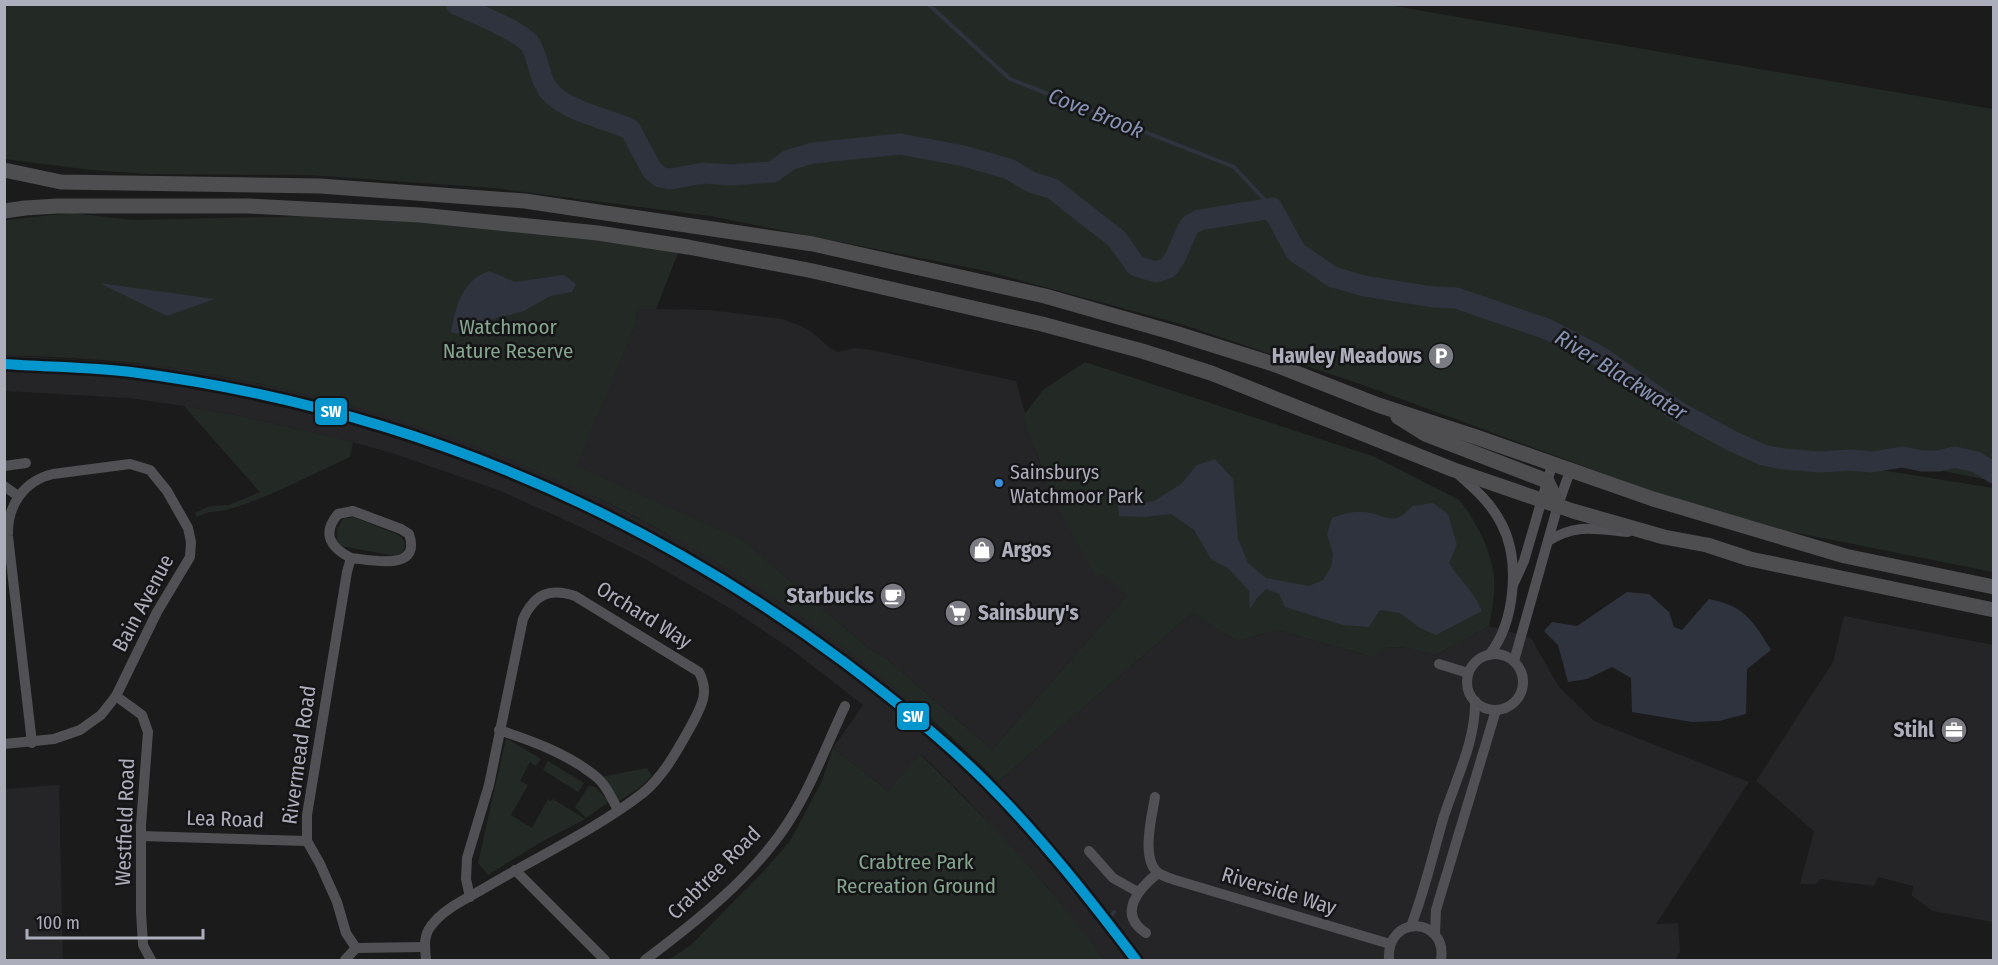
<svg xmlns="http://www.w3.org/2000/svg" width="1998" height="965" font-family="'Fira Sans Condensed',sans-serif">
<rect width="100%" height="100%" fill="#1b1b1b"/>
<!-- built -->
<g fill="#252527">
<polygon points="656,309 710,310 782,319 801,326 812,332 830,348 838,352 855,348 872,350 1016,381 1038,460 1097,578 1102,572 1127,596 992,750 887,659 868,648 743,540 575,466 637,322 636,310"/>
<polygon points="5,355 157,365 214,375 285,389 346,404 408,422 483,448 568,483 684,542 760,588 828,635 890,682 998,782 1192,613 1237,641 1277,630 1373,657 1388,647 1407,648 1436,655 1489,626 1531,638 1559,687 1594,721 1749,782 1656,924 1678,923 1680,951 1675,960 1104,960 1049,889 965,797 921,754 888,791 833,748 863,705 791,649 731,609 647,560 572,523 498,490 395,454 353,442 241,416 184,406 130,398 5,391"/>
<polygon points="1844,616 1993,645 1993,922 1933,911 1912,896 1913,886 1878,877 1874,886 1820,879 1816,884 1800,884 1814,831 1756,781 1833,662"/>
<polygon points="59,785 63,960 5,960 5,789"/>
</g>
<!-- green -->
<g fill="#232a25">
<polygon points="5,4 1388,5 1993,109 1993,481 1874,457 1862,467 1993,488 1993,572 1783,530 1654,492 1363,385 1181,324 986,271 710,216 493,188 308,175 148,174 91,170 5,159"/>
<path d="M 71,213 L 133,220 L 317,216 L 491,226 L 680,248 L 656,309 L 636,310 L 637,322 L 576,466 L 743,540 L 868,648 L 887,659 L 992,750 L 1127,596 L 1102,573 L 1097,579 L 1052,497 L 1023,416 L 1043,390 L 1085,362 L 1375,457 L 1459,500 C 1476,520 1492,552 1494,578 C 1495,594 1492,610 1489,626 L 1436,655 L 1407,648 L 1388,647 L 1373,657 L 1277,630 L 1237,641 L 1192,613 L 998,782 C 771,554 479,412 160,366 C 109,359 56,357 5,355 L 4,224 L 7,220 Z"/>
<path d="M 184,406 L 241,416 L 353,442 L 350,457 C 312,474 273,496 233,508 C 218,513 212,509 197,517 L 195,513 L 210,506 L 229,505 L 260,492 Z"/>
<path d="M 354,517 L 398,535 C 405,540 406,544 403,552 L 395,556 L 341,546 L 337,543 L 337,529 L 343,519 Z"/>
<polygon points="506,738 541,759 536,766 530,762 520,781 528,785 511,815 532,828 548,799 551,801 553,799 585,819 541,842 488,875 478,863"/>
<path d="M 833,748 L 888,791 L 920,754 C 986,818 1051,885 1104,960 L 668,960 L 690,946 L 763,872 L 790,841 L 822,781 Z"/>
<polygon points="548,761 584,783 578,792 543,770"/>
<polygon points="647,768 652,776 639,788 617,802 601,777"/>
<polygon points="589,786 595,787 609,802 586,818 575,807"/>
</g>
<!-- water -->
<g fill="#2e333d">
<path d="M 489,271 L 515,282 L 564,275 L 576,284 L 572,292 L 550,296 L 524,311 L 493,319 L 460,334 L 451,332 C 456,306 462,280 489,271 Z"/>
<polygon points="99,283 215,299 167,316"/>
<path d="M 1215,459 L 1233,479 L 1238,539 L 1248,563 L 1266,578 L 1309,586 L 1323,580 L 1331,567 L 1333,554 L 1327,534 L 1332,518 C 1343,514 1353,511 1365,512 C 1387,515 1394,528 1412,506 L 1433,503 L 1448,514 L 1457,545 L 1449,563 C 1459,579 1475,593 1482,611 L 1436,635 L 1420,628 L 1400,613 L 1380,610 L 1369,627 L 1343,625 L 1285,607 L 1279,594 L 1266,589 L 1257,598 L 1250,609 L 1249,591 L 1229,569 L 1211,559 L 1194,530 L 1171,514 L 1143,517 L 1119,516 L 1118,505 L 1154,501 L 1181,484 L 1197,465 Z"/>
<path d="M 1627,592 L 1649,594 L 1669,612 L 1674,627 L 1682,630 L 1709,599 C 1745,606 1753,621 1771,650 L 1747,669 L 1746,714 L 1719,721 L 1692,722 L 1632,712 L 1631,678 L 1612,667 L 1587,679 L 1568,682 L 1558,645 L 1544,631 L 1552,622 L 1577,626 Z"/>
</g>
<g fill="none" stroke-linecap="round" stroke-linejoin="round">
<!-- stream -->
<g stroke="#2e333d" stroke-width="4">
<polyline points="928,4 1010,79 1234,167 1272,208"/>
<polyline points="1110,918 1114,912"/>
</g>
<!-- river -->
<path stroke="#2e333d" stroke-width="21" d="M 456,4 C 472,12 520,31 530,44 C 540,60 538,81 553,95 C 573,113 605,118 630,129 L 652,170 L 660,177 L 670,179 L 704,173 L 730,175 L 773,172 L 789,160 L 813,153 L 900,144 L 964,156 L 1009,169 L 1031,182 L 1053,189 L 1117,239 L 1136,266 L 1156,272 L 1168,268 L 1176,256 L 1189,226 L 1199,220 L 1272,208 L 1296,252 L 1333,277 L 1364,286 L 1433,297 L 1456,298 L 1547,329 L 1601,357 L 1677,411 L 1732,441 L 1763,455 L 1783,459 L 1821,462 L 1851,460 L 1871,462 L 1903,457 L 1922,461 L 1938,461 L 1955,457 L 1976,462 L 1994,473"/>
<!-- street -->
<g stroke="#515155" stroke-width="10">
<polyline points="4,466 26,463"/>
<path d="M 1459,475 C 1475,489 1491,503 1501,523 C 1521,560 1515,623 1489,655"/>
<polyline points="4,486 18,496"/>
<path d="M 1548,541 C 1577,523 1596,529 1628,532"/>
<path d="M 351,558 C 372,560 422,572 409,534 L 401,529 L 353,511 L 338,514 C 321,534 331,548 351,558 L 347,572 L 307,815 L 307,841 L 320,864 L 337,902 L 346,933 L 356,948"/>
<polyline points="1513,585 1524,561 1552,465"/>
<circle cx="1495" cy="682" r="28"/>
<polyline points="1514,661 1558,505 1570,471"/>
<polyline points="1439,664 1468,673"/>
<polyline points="116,696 142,715 148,732 141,825 141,912 143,945 151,960"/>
<path d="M 499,730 C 532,741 566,753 594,775 C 605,783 611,797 618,810"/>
<path d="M 4,744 L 54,739 L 80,730 L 101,715 L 116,696 L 157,612 L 190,557 L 191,542 L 188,528 L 167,491 L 150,470 L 130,464 L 53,474 C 23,481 7,506 8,536 L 32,743"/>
<path d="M 1155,797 C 1152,816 1141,857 1157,872 C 1162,876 1169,878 1175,880 L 1390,944"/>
<polyline points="141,836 307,841"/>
<polyline points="1089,851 1113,878 1138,892"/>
<polyline points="515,870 605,960"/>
<path d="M 1411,926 C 1425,890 1433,853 1444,816 C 1456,779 1476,740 1475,701"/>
<path d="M 1146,933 C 1117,914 1138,889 1158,873"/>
<polyline points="1435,934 1436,910 1496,710"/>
<polyline points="345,960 356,948 425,947"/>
<path d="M 426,960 C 425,948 423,936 431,926 C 443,909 466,899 483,889 C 535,858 595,830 643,793 C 664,776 678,749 691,726 C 701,707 710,693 699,672 L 575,596 C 549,587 534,595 523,619 L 489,785 L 467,858 L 466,879 L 470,897"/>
<path d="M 645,960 C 696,922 755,875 789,821 C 812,785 827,744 845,706"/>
<path d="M 1389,960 C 1386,913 1448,917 1441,960"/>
</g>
<!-- primary -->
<g stroke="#4e4e51" stroke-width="15">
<polyline points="4,170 61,182 320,186 525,201 813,244 1045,296 1178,334 1276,365 1378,405 1476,437 1653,499 1845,556 1994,587"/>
<polyline points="4,211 25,208 58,206 249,206 420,215 598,233 688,247 813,271 1042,324 1142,351 1211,373 1454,470 1573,511 1664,537 1707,545 1750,559 1994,610"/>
<polyline points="1398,417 1425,434 1547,481 1558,505"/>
</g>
<defs>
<path id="rail-1" d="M 4,364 C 47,367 89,367 131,372 C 393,406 632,504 844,662 C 893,699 942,738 986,782 C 1041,837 1089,898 1136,960"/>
</defs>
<!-- rail-1 casing -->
<use href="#rail-1" stroke="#151517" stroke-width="15"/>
<!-- rail-1 -->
<use href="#rail-1" stroke="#0696ce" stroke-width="10"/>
</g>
<!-- icons -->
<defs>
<symbol id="parking-disc" viewBox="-11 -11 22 22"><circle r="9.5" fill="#7a7b83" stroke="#151517"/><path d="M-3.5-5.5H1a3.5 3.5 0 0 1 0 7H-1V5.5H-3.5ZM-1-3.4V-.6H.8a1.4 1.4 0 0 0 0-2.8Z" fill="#fff"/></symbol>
<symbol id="shop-disc" viewBox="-11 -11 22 22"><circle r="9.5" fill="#7a7b83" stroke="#151517"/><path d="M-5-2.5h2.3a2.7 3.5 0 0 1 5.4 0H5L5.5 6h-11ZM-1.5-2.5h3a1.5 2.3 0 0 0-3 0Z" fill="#fff"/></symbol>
<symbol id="cafe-disc" viewBox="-11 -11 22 22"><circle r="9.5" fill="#7a7b83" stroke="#151517"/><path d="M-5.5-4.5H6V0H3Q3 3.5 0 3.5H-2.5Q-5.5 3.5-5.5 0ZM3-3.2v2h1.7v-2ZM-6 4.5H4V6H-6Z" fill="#fff"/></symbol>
<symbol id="supermarket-disc" viewBox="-11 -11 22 22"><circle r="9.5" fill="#7a7b83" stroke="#151517"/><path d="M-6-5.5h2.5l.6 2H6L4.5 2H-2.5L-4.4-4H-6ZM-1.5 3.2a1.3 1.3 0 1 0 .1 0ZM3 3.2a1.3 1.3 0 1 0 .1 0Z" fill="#fff"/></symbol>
<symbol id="office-disc" viewBox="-11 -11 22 22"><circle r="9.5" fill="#7a7b83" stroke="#151517"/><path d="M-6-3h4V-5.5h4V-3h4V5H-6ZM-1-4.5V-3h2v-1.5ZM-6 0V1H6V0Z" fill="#fff"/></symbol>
</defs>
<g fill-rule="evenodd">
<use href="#parking-disc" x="1426" y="341" width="30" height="30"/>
<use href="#shop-disc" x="967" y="535" width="30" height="30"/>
<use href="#cafe-disc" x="878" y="581" width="30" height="30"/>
<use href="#supermarket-disc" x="943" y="598" width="30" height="30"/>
<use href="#office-disc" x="1939" y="715" width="30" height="30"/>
</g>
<!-- markers -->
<circle fill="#3a90db" stroke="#151517" stroke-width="2" cx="999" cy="483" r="5"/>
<g text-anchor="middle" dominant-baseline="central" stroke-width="5" stroke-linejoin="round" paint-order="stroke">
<!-- bus labels -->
<g font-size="20" fill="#adaebb" stroke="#151517" text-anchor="start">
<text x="1010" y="472">Sainsburys<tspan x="1010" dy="24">Watchmoor Park</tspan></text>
</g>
<!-- park labels -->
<g font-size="21" fill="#85a58f" stroke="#151517">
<text x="508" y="327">Watchmoor<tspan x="508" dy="24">Nature Reserve</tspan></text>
<text x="916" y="862">Crabtree Park<tspan x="916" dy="24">Recreation Ground</tspan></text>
</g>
<!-- poi labels -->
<g font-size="21" font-weight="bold" fill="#adaebb" stroke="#151517" text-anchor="end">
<text x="1422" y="356">Hawley Meadows</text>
<text x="1002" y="550" text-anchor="start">Argos</text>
<text x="874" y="596">Starbucks</text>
<text x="978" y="613" text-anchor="start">Sainsbury's</text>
<text x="1934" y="730">Stihl</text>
</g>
<!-- street labels -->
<g font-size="21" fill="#adaebb" stroke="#151517">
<text transform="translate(143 603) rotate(-62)">Bain Avenue</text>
<text transform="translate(644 615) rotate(32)">Orchard Way</text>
<text transform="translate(299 755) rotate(-82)">Rivermead Road</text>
<text transform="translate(225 819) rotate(2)">Lea Road</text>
<text transform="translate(125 822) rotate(-88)">Westfield Road</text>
<text transform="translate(714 873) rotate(-45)">Crabtree Road</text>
<text transform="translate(1279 891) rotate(17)">Riverside Way</text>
</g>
<!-- water labels -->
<g font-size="22" font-style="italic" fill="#8693b3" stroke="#151517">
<text transform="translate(1096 113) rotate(22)">Cove Brook</text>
<text transform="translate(1621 375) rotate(32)">River Blackwater</text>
</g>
</g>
<g stroke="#151517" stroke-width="2">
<rect x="314" y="397" width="34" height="29" rx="6" fill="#0696ce"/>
<rect x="896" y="702" width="34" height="29" rx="6" fill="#0696ce"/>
</g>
<g font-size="16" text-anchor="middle" font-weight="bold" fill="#fff">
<text x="331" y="417">SW</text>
<text x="913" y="722">SW</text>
</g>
<!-- border -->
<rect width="1998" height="965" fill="none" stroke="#adaebb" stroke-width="12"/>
<!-- scale -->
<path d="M27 929v9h176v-9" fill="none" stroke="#adaebb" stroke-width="3"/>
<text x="36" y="929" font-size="18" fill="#adaebb" stroke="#151517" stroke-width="4.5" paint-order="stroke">100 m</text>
</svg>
